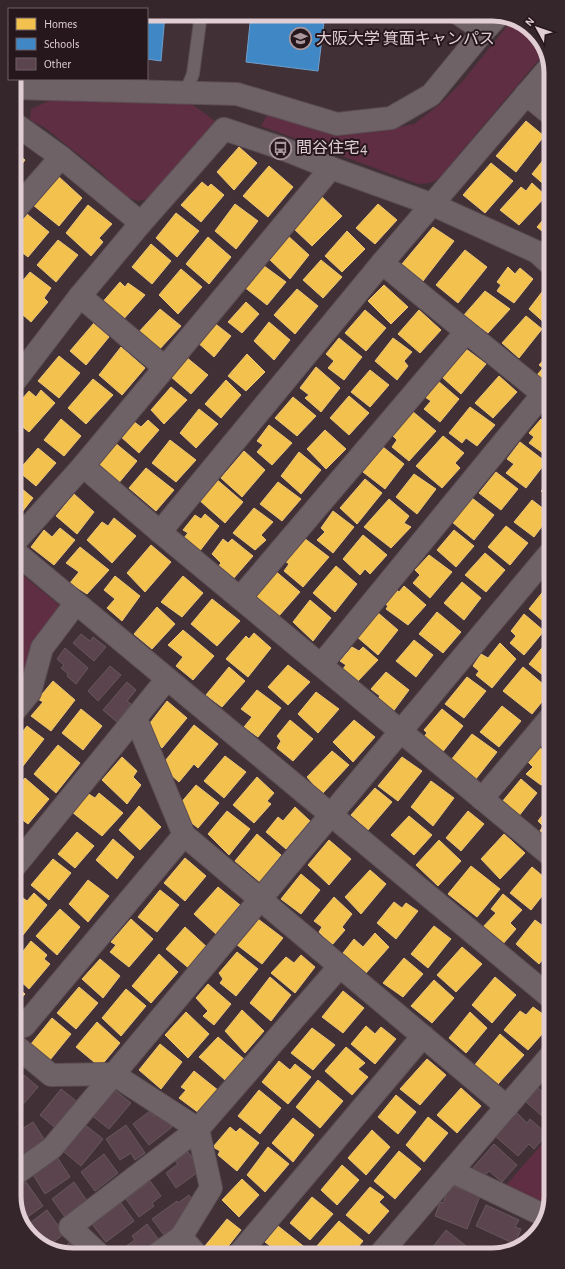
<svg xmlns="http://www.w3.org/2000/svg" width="565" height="1269" font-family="'Alegreya Sans','Noto Sans JP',sans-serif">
<rect width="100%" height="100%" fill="#413137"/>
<!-- green -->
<g fill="#602e42">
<polygon points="512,20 528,26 546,51 438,179 430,183 418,184 261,126 268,113 303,123 354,134 382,131 414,124 439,105 462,82"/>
<polygon points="67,93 189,102 215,121 148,199 137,201 122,195 102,173 44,127 30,120 31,109"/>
<polygon points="15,569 58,604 59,610 31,644 22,685 16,693"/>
<polygon points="551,1134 551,1196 547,1208 509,1193 507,1184"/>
</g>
<!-- homes -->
<g fill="#f2c14e" stroke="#edc576">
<polygon points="526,121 544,136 516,172 496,156"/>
<polygon points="239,147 257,163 234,190 217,172"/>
<polygon points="14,151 25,160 14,175"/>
<polygon points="548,154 548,188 532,174"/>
<polygon points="491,163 513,181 485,213 463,195"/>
<polygon points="269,166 293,187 268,217 243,196"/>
<polygon points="58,176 82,198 59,226 33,205"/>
<polygon points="202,182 208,187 211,184 224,195 201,222 181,205"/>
<polygon points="532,183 546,196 519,225 500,210 521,187 526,191"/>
<polygon points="322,197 342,216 312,246 293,228"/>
<polygon points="235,204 258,221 236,249 215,231"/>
<polygon points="378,204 397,220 375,244 356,228"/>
<polygon points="88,205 112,224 99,238 103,242 91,256 66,233"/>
<polygon points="176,213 199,231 177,257 156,238"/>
<polygon points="27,214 49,232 28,257 15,247 16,241 15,240 15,230"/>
<polygon points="548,214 548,236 537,227"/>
<polygon points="433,227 454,241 423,281 402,264"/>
<polygon points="347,231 365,249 342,272 325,256"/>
<polygon points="287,235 309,255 290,279 268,258"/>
<polygon points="208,237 231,257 209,284 186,264"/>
<polygon points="58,240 78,255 56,282 37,265"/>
<polygon points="151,244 171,261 152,284 132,267"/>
<polygon points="465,250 487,267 458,303 436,285"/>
<polygon points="321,260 342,277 323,298 303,280"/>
<polygon points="15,262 23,269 15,277"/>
<polygon points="260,263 286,282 267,305 243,286"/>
<polygon points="508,267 515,274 520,268 533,279 514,303 497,291 501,285 497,282"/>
<polygon points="181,269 202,287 178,314 159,295"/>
<polygon points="30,272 51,288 44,298 48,302 31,322 15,308 15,290"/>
<polygon points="120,282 125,287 128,283 145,295 121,322 101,304"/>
<polygon points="548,284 549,325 548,326 529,309"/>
<polygon points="384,285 408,307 391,324 368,301"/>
<polygon points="297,289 318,306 295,334 274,315"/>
<polygon points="485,291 510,309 488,333 464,315"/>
<polygon points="246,302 259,314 242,333 228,322"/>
<polygon points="160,309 181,326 157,352 137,334"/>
<polygon points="365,310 386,328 366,351 345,333"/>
<polygon points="419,310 441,330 420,353 398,334"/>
<polygon points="526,316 542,329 519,358 502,343"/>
<polygon points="213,322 231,336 214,357 196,341"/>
<polygon points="269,322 290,340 274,360 254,341"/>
<polygon points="94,323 109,337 86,365 70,351"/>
<polygon points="339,338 362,357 344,380 328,368 334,361 326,354"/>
<polygon points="393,338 412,352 404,361 408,366 397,380 375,361"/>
<polygon points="121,347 145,368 122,395 99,375"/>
<polygon points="466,349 486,364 461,394 442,377"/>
<polygon points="247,354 265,372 246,391 228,376"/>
<polygon points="549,354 549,385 537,375 543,368 539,365"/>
<polygon points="59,356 80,373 59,398 38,381"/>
<polygon points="186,357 208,375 191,394 170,376"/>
<polygon points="316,367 340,388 321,412 305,398 309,395 300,388"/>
<polygon points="370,370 389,385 370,407 351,392"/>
<polygon points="499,376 517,392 493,418 475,403"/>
<polygon points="93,379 113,395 86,424 68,408"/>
<polygon points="226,380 241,395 221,418 205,404"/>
<polygon points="438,381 459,399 440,422 424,409 431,401 425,397"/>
<polygon points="171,387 187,400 164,424 151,410"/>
<polygon points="41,390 55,403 29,432 15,421 15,407 29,391 36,397"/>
<polygon points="349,396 369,413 349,435 330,418"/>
<polygon points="293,397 316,416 297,436 275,418"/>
<polygon points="470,407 495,425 477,446 466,438 462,443 449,433"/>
<polygon points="199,409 218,424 196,448 180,433"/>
<polygon points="412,411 436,431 409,461 392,447 397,440 393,436"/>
<polygon points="61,419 81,436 64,456 44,440"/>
<polygon points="541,419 545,423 549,419 549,455 547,456 529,443 534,437 529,433"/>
<polygon points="148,420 159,430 139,453 120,436 133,421 141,427"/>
<polygon points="269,425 292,443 272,465 257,452 263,445 257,441"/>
<polygon points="325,430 346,449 326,469 307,449"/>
<polygon points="15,432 22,438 15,446"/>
<polygon points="443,436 464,453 455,463 460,468 442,488 416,466"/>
<polygon points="170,440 196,460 176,482 152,463"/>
<polygon points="114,442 137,461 117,485 95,465"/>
<polygon points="520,442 546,462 526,488 506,473 514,464 507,459"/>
<polygon points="383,447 404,464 385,489 363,472"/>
<polygon points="38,448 56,463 36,486 18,471"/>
<polygon points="244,451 265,470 242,497 221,478"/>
<polygon points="299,452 321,470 301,494 281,476"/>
<polygon points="146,468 174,490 156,511 129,488"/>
<polygon points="496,472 518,489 501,510 479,493"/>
<polygon points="414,474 436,489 417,514 396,497"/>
<polygon points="215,478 243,502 225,523 198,499"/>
<polygon points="365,479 382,493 357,524 340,508"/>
<polygon points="278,482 301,499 282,521 260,504"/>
<polygon points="549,482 549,498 541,491"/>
<polygon points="15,483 33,498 15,521"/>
<polygon points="74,494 94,512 77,534 56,516"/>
<polygon points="472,498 494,515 474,540 452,522"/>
<polygon points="389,499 409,516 404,523 411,527 391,548 364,527"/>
<polygon points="532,500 549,513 549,517 534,537 514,522"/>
<polygon points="254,508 273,522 261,535 266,540 255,550 233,533"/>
<polygon points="333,511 354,527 333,553 317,540 325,532 321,528"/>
<polygon points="205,514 219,526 199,552 183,539 188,533 183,530 195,515 201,519"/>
<polygon points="114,518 136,536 112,563 87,540 102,522 108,526"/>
<polygon points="506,526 528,543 510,565 488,547"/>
<polygon points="60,528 75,540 54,565 31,547 44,530 52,537"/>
<polygon points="454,530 474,546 456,567 437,550"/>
<polygon points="363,535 387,555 370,574 365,569 360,575 343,559"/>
<polygon points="304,538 329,557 303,587 284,571 289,564 285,561"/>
<polygon points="223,539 228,543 232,539 253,556 233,579 218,567 221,563 212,554"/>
<polygon points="151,545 171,562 145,592 127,573"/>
<polygon points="80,547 109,570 87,594 70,583 79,572 66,563"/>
<polygon points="485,553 505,570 486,592 465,575"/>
<polygon points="429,555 452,572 430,598 413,583 420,575 415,570"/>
<polygon points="336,566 357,584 335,612 313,593"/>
<polygon points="273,569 300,592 278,617 250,594"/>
<polygon points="115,576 140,596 122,621 107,608 115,599 104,590"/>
<polygon points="183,576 203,593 182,617 161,602"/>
<polygon points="462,582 481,598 464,620 444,603"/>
<polygon points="549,584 549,616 544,622 529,609"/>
<polygon points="404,586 426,605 408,625 386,609 388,606 381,601 393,587 399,592"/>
<polygon points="212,599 240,621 217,646 191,624"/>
<polygon points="310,600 331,618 313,641 293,622"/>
<polygon points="157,607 175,624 152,649 134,634"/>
<polygon points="377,612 398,630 378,655 356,636"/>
<polygon points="437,612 461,632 443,653 419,634"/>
<polygon points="524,614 544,631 524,655 510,643 516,636 511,631"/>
<polygon points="183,630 214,656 193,680 176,666 183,657 168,645"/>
<polygon points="254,633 271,648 248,677 226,659 246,636 249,639"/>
<polygon points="549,639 550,679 549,680 529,664"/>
<polygon points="414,640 433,655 416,677 396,661"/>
<polygon points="500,643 516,659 492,688 476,675 479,671 473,666 481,654 488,658"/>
<polygon points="352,647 359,651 363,647 378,660 356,683 342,670 346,665 340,661"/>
<polygon points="288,665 310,682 288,705 268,687"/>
<polygon points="229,667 245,681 222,707 206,695"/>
<polygon points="523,667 550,690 550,692 532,714 503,691"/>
<polygon points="386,672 409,690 392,713 376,700 380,696 371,689"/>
<polygon points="467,677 486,691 464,718 445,704"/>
<polygon points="53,681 75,700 51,731 31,716 43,702 38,699"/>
<polygon points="257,690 281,708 258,737 244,727 252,717 241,709"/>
<polygon points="316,692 339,709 318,733 298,714"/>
<polygon points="167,701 187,718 162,748 148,736 153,731 147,727"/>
<polygon points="502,706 521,721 499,747 480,732"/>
<polygon points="81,709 102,726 83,750 62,733"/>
<polygon points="442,709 463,726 441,754 422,739 427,733 424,730"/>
<polygon points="290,720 313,739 293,761 277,748 281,741 277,736"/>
<polygon points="354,720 375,737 353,762 333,742"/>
<polygon points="194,725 218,744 198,768 194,764 179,782 161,766"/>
<polygon points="27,726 44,739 23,766 16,760 16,740"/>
<polygon points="472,734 497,752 475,780 451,760"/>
<polygon points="58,745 80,763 56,793 34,774"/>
<polygon points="539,747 550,756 550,775 541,785 526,774 533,767 527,761"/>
<polygon points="332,751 349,765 322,794 307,777"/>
<polygon points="225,756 246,772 224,798 204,781"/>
<polygon points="122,757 137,771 133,777 141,785 127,804 102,780"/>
<polygon points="402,757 422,771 398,801 378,786"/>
<polygon points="257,777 274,793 267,801 271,804 254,823 233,805"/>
<polygon points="25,778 49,799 28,824 16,815 16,789"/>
<polygon points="521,779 537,793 518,817 502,802"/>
<polygon points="431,781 454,798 433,826 411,807"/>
<polygon points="196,785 219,803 198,828 183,816 187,810 179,805"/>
<polygon points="375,788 392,802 368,830 351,815"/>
<polygon points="87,793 95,798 99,793 123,813 102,836 72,812"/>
<polygon points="550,805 550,840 540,831 543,826 538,821"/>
<polygon points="139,806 161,827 140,850 119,830"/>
<polygon points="295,807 310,821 286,849 266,832 278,817 283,821"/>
<polygon points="227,811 250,829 229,855 208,834"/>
<polygon points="468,811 484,824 461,851 446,838"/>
<polygon points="409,816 432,835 414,855 391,835"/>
<polygon points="77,832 94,846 75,868 58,854"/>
<polygon points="257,834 281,855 260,882 235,861"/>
<polygon points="504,834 525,853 500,879 481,859"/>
<polygon points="113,839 134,857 117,879 96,860"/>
<polygon points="329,840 351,859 329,885 308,865"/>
<polygon points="439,840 461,861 438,886 416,865"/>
<polygon points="185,858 206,876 185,901 164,883"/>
<polygon points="53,859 71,873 49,900 31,885"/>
<polygon points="471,866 500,889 477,917 448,894"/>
<polygon points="532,867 550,882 550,886 531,910 510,893"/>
<polygon points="370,870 386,884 361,914 345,897"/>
<polygon points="301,874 320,890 301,914 281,899"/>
<polygon points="88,880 109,896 88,922 69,904"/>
<polygon points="218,887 240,905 216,934 194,914"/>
<polygon points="160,890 179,905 157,932 138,917"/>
<polygon points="16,893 27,901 34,893 47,905 23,935 16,930"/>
<polygon points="503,894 522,910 510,923 516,929 502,945 482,928 496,913 491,909"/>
<polygon points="334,897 352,914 342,927 345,930 332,945 319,932 322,927 314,921"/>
<polygon points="394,902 402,908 406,903 418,911 396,939 377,923"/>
<polygon points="60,909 80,927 57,955 36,936"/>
<polygon points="550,911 550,926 543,920"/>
<polygon points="131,919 153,939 129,967 110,952 116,945 111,942"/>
<polygon points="258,919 283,938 262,964 236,944"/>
<polygon points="535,920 550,931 550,950 539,964 516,944"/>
<polygon points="434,926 451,939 428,968 411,954"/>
<polygon points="185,927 209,949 191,970 166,949"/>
<polygon points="375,933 389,947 366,973 343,953 354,939 363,947"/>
<polygon points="31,941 47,955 44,959 50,964 29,989 17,978 17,959"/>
<polygon points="462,947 482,964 456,992 437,975"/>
<polygon points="237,952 258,969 236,996 220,983 223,979 219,973"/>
<polygon points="159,954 178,972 151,1003 132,986"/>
<polygon points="301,955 315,967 295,993 271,973 286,957 294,963"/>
<polygon points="404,958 423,974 403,997 383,983"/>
<polygon points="100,959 120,976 103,998 82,979"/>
<polygon points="270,977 291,995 271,1021 250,1003"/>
<polygon points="495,977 516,995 492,1023 472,1005"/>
<polygon points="434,980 454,998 432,1023 411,1006"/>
<polygon points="208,984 231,1004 214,1025 203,1016 208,1011 196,998"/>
<polygon points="17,987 25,994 17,1003"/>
<polygon points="79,987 98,1003 76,1029 57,1013"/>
<polygon points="126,989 146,1006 121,1036 102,1018"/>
<polygon points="343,991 364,1008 343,1033 322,1017"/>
<polygon points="533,1007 551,1020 551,1024 528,1050 504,1030 520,1011 526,1015"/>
<polygon points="242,1010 264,1031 245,1053 225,1031"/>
<polygon points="186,1012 209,1034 188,1058 165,1035"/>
<polygon points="470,1012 487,1028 466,1053 449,1038"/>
<polygon points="52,1018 71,1034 50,1060 31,1044"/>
<polygon points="97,1022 120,1043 100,1067 76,1047"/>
<polygon points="366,1026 375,1034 381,1027 396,1039 375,1064 351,1044"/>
<polygon points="312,1028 335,1045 313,1070 291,1053"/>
<polygon points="500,1034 524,1055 498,1084 474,1066"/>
<polygon points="218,1037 245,1060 225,1080 199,1057"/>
<polygon points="160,1044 182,1062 161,1089 139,1070"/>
<polygon points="346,1047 365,1063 358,1069 368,1077 352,1095 325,1071"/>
<polygon points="427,1059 446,1075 420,1105 400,1089"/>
<polygon points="279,1061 290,1070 295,1064 311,1077 288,1104 262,1082"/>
<polygon points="194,1071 219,1091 199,1113 179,1098 186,1090 181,1087"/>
<polygon points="318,1080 343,1101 320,1128 296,1107"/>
<polygon points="461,1088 481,1106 457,1133 437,1115"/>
<polygon points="259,1090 281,1108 260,1134 238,1116"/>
<polygon points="396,1095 416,1112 398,1134 378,1117"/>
<polygon points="428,1117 448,1133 424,1162 406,1145"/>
<polygon points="293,1118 314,1135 293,1162 272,1143"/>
<polygon points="230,1127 236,1132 240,1128 259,1143 237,1171 218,1155 220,1151 213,1147"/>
<polygon points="372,1130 390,1147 366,1175 348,1158"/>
<polygon points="268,1147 289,1164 265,1192 247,1175"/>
<polygon points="399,1151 421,1169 395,1199 374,1181"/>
<polygon points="342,1165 359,1180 337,1205 321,1190"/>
<polygon points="242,1179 259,1195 239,1217 222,1200"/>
<polygon points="370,1187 384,1197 379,1202 389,1211 369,1234 346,1215"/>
<polygon points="312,1197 333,1214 310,1240 290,1223"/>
<polygon points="227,1219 241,1230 222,1254 215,1254 205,1246"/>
<polygon points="339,1221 363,1241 353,1253 323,1253 316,1247"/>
<polygon points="278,1226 312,1253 280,1253 265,1242"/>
</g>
<!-- schools -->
<g fill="#3f88c5" stroke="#709dca">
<polygon points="147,14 165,14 161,61 147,59"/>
<polygon points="251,14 325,14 318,71 246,62"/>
</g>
<!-- building -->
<g fill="#5b444d" stroke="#66585d">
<polygon points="81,634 90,641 93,637 106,647 94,661 73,643"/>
<polygon points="65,648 88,668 76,684 67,676 68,674 61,668 64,665 57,659"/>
<polygon points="110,666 121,675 98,701 88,691"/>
<polygon points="127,682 136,690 127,701 131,704 117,722 103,710"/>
<polygon points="17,1069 38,1087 19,1109 17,1107"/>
<polygon points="551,1085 551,1120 549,1122 526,1102 538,1088 544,1093"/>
<polygon points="112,1088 131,1103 109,1129 90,1114"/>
<polygon points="61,1089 80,1104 58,1130 40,1115"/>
<polygon points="150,1111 154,1116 156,1114 161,1119 164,1117 172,1127 149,1145 133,1124"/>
<polygon points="516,1112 527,1123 530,1119 547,1134 534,1149 529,1144 518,1156 495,1136"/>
<polygon points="33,1122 46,1142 20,1159 17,1154 17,1132"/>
<polygon points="84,1124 103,1139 81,1166 63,1151"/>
<polygon points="126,1125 145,1153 135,1160 131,1153 120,1160 106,1139"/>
<polygon points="494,1144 517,1165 502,1182 489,1171 483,1178 472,1169"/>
<polygon points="188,1152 201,1170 176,1188 166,1173 178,1164 175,1161"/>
<polygon points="104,1154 118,1173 95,1191 81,1172"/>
<polygon points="57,1157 70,1177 45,1194 32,1173"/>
<polygon points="150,1181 161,1196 152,1203 154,1206 139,1217 126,1199"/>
<polygon points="26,1182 43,1206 22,1221 17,1215 17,1188"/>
<polygon points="74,1182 87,1201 65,1217 52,1199"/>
<polygon points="450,1185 480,1196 467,1229 435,1216 440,1202 443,1203"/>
<polygon points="189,1195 195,1203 191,1215 164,1235 152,1219 177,1201 178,1203"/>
<polygon points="121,1203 134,1221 106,1242 92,1224"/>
<polygon points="486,1205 519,1220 515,1227 521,1229 515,1244 476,1226"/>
<polygon points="47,1210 64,1234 47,1247 38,1243 26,1226"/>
<polygon points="147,1224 159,1240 140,1254 126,1254 122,1249 135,1240 132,1236"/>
<polygon points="446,1230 471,1250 469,1252 429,1252"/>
<polygon points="75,1238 86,1255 69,1255 60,1251"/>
</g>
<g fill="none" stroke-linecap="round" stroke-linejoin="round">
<defs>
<g id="lane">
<polyline points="450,14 472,29 482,33"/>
<polyline points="185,93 193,74 201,14"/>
</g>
<g id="street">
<polyline points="14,88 237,94 337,124 391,118 431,95 482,33 499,15"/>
<polyline points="526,94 548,112"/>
<polyline points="14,125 18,126 61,157 141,223"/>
<polyline points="14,211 61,157"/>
<polyline points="382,263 548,69"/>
<polyline points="80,296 164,367"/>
<polyline points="15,381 80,296 141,223 224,129 281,148 331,168 431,204 537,252 548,262"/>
<polyline points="83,466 160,532 550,855"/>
<polyline points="160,532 382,263 549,399"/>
<polyline points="15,542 83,466 331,168"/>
<polyline points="15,552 550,997"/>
<polyline points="240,598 466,332"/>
<polyline points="321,665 543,394"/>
<polyline points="16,709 30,692 42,648 76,603"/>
<polyline points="136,719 184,835"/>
<polyline points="482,799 550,718"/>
<polyline points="16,865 167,679"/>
<polyline points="17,1028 24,1026 184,835 507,1107"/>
<polyline points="17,1047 51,1075 113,1074 198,1129 211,1188 181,1237 196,1254"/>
<polyline points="451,1171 545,1216"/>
<polyline points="17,1173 52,1148 549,554"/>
<polyline points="381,1253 551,1055"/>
<polyline points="157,1254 181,1237"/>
<polyline points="239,1254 423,1036"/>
<polyline points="100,1255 70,1227 198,1129 340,966"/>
</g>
</defs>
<!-- lane casing -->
<use href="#lane" stroke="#5b4d52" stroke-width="14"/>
<!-- street casing -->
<use href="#street" stroke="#5b4d52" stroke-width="24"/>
<!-- lane -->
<use href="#lane" stroke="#6f6267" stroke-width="12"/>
<!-- street -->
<use href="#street" stroke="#6f6267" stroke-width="22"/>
</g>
<!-- icons -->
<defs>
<symbol id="university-ring" viewBox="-11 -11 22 22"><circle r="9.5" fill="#25171c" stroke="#a9969d" stroke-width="1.5"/><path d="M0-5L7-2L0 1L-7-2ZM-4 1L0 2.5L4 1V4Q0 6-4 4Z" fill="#a9969d"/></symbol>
<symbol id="bus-ring" viewBox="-11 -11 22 22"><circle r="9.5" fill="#25171c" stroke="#a9969d" stroke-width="1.5"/><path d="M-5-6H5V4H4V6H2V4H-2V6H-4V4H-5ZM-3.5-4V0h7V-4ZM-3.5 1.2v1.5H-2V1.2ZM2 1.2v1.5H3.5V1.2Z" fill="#a9969d"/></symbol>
</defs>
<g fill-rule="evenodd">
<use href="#university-ring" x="288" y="26" width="25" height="25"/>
<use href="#bus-ring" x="268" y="136" width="25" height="25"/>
</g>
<g text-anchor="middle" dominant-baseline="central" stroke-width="4" stroke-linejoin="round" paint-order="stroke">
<!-- poi labels -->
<g font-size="16" fill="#e1cdd4" stroke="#25171c" text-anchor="start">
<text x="316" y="39">大阪大学 箕面キャンパス</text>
<text x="296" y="148">間谷住宅4</text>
</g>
</g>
<!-- crop -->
<path d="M0 0H565V1269H0ZM73 21H492A52 52 0 0 1 544 73V1196A52 52 0 0 1 492 1248H73A52 52 0 0 1 21 1196V73A52 52 0 0 1 73 21Z" fill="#34262b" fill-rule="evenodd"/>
<path fill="none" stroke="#e1cdd4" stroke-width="5" d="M73 21H492A52 52 0 0 1 544 73V1196A52 52 0 0 1 492 1248H73A52 52 0 0 1 21 1196V73A52 52 0 0 1 73 21Z"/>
<!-- legend -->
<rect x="8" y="8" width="140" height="72" fill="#25171c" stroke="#706066"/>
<rect x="16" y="18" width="20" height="12" fill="#f2c14e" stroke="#706066"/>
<text x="44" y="28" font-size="12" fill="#e1cdd4">Homes</text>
<rect x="16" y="38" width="20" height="12" fill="#3f88c5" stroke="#706066"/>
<text x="44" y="48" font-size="12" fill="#e1cdd4">Schools</text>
<rect x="16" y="58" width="20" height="12" fill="#5b444d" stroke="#706066"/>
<text x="44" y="68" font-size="12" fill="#e1cdd4">Other</text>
<!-- north arrow -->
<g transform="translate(537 28) rotate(310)" stroke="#25171c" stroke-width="3" paint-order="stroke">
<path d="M0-3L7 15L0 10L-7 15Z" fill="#e1cdd4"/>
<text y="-6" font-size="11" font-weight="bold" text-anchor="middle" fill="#e1cdd4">N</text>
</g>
</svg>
